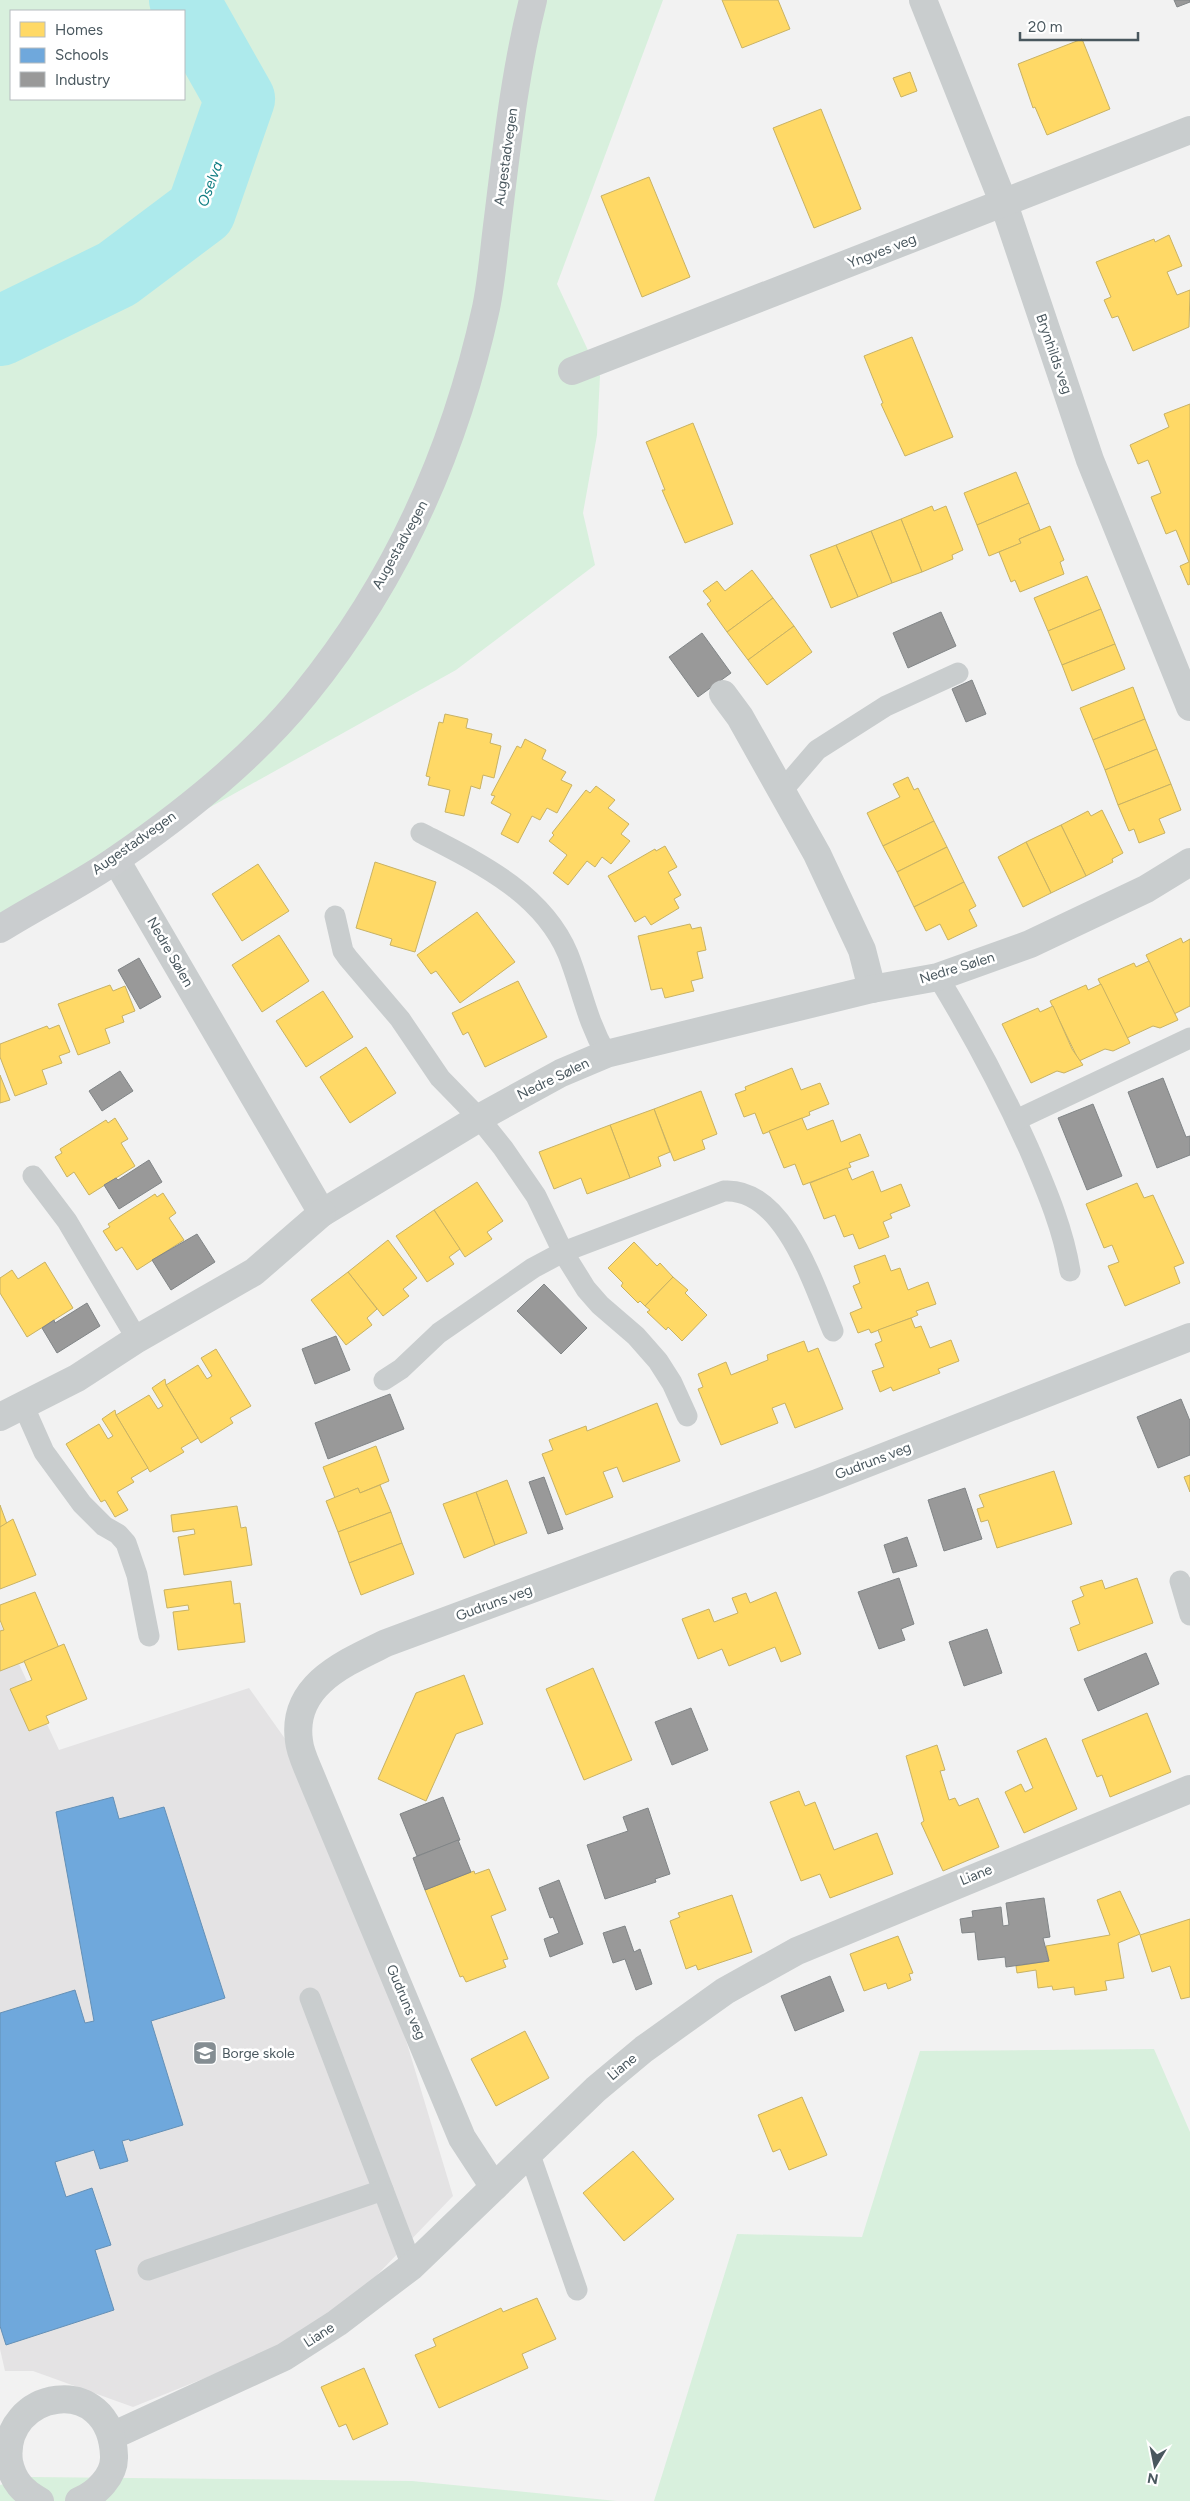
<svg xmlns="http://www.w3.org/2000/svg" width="1190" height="2501" font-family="Figtree,sans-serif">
<rect width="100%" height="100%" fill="#f2f2f2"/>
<!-- education -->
<polygon fill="#e4e3e4" points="0,1623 59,1750 249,1688 310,1774 367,1911 453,2196 356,2297 267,2353 133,2407 33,2371 5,2371 0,2349"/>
<!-- green -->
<g fill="#d8f0dd" fill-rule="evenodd">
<path d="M 0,0 L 663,0 L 557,284 L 600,376 L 597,435 L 583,513 L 595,565 L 456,670 L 33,906 L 0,928 ZM 11,11 L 184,11 L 184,99 L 11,99 Z"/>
<polygon points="1154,2049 1190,2132 1190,2501 654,2501 737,2234 862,2237 920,2051"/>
<polygon points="32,2477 412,2481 617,2501 0,2501 0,2485"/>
</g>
<!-- homes -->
<g fill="#ffd966" stroke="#c8b264">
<polygon points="722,0 778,0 790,29 742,48"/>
<polygon points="1082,39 1110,109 1047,135 1035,107 1033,108 1018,64"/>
<polygon points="910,72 917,91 901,97 893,78"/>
<polygon points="821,109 861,209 814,228 773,128"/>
<polygon points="649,177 690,277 642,297 601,196"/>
<polygon points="1169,235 1182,266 1167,272 1177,295 1190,290 1189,327 1133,351 1118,316 1112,318 1104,300 1111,297 1096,262 1154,239 1155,242"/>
<polygon points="912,337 953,437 905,456 881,404 883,403 864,356"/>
<polygon points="1190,404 1190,584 1188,585 1180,566 1189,562 1176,530 1166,534 1151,497 1161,493 1148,460 1138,464 1130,445 1169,427 1164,414"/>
<polygon points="693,423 733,524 685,543 662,490 665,490 646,442"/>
<polygon points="1016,472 1029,503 977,525 964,493"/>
<polygon points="1029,503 1040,530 1019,539 1021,543 989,556 977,525"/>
<polygon points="932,506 934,511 946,506 963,550 952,555 953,559 922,572 901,519"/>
<polygon points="901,519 922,572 892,583 871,531"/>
<polygon points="1050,526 1064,560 1060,562 1064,574 1020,592 1015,580 1011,582 999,552 1021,543 1019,539"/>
<polygon points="871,531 892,583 858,597 836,545"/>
<polygon points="836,545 858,597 831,608 810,555"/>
<polygon points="752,570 773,598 727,632 707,604 711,601 703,591 717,581 725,591"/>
<polygon points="1087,576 1101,609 1048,631 1034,598"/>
<polygon points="773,598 794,626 748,660 727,632"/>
<polygon points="1101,609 1115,644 1062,665 1048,631"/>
<polygon points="794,626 812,652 767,685 748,660"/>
<polygon points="1115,644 1125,669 1072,691 1062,665"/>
<polygon points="1133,687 1145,719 1093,740 1080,708"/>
<polygon points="445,714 468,719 466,728 492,734 490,743 501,746 494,778 483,775 480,789 471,786 464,816 445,812 450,790 428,785 430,777 426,776 439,722 443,723"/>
<polygon points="1145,719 1157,749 1105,770 1093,740"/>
<polygon points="525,739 546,750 542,759 566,772 561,780 572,785 557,813 547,808 540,820 532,816 518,843 501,834 511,814 491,803 495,796 491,795 517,746 521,748"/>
<polygon points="1157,749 1171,784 1118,805 1105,770"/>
<polygon points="908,777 914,790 918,788 934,821 883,846 867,813 900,797 893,784"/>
<polygon points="1171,784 1181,810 1159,819 1165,833 1139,843 1134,829 1129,831 1118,805"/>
<polygon points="596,786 615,800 608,808 629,824 621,834 630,841 611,864 602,857 595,867 587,861 568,885 553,873 567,855 549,841 554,835 552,833 586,790 590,793"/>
<polygon points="1102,810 1123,853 1112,859 1113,862 1086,876 1061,825 1088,811 1091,816"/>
<polygon points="934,821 947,847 897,872 883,846"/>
<polygon points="1061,825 1086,876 1051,893 1026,842"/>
<polygon points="1026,842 1051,893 1023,907 998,857"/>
<polygon points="665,846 677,867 668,872 681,895 674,899 679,908 651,925 645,916 635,922 608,876 655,849 656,851"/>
<polygon points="947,847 964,882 914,907 897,872"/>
<polygon points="375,862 436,882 415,952 390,945 392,939 356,928"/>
<polygon points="258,864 289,911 242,941 212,894"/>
<polygon points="964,882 976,906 969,910 977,926 948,940 940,924 926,931 914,907"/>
<polygon points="477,912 515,962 460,1003 436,971 431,974 417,955"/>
<polygon points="690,924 692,929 701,927 706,950 697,952 703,978 691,981 694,991 665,998 662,988 651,990 638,936"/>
<polygon points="279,935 309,981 262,1012 232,965"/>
<polygon points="1181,938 1183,943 1190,939 1190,1006 1174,1014 1146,955"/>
<polygon points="1149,961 1178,1020 1160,1028 1153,1026 1127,1038 1098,979 1134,963 1136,967"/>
<polygon points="518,981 547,1037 485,1067 468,1032 463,1035 452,1013"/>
<polygon points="1101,984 1130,1043 1113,1051 1105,1049 1079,1061 1050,1001 1086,985 1088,990"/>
<polygon points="110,985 113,991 125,986 135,1011 122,1016 124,1022 105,1029 110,1043 78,1055 58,1004"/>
<polygon points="323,991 353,1037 306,1067 276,1021"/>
<polygon points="1053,1006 1072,1049 1083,1065 1064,1073 1057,1071 1031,1083 1002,1024 1038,1008 1040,1012"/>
<polygon points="59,1025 70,1052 59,1056 62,1063 42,1070 47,1084 15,1096 0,1057 0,1044 47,1026 49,1029"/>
<polygon points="366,1047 396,1093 350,1123 320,1077"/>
<polygon points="792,1068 801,1090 820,1083 829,1104 809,1112 810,1115 763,1134 755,1113 744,1117 735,1094 746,1090 745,1087"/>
<polygon points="0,1075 10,1100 0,1103"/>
<polygon points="701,1091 717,1134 702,1140 705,1149 674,1161 654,1109"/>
<polygon points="654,1109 670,1152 658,1157 661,1166 630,1178 610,1125"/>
<polygon points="115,1118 128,1139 121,1143 135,1166 89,1195 74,1172 67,1177 55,1157 62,1153 60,1149 106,1120 108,1123"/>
<polygon points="802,1118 807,1130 833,1120 841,1142 860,1134 869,1156 849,1163 851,1167 803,1185 795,1164 784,1168 769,1131"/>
<polygon points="610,1125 630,1178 587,1194 581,1178 554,1189 539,1152"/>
<polygon points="847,1168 852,1180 873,1171 881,1192 901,1184 910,1206 890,1214 892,1218 883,1222 889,1237 859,1249 853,1234 844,1237 835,1215 824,1219 810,1183"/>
<polygon points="477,1182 503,1221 487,1232 492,1239 465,1257 434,1210"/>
<polygon points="1137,1183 1144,1198 1153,1195 1184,1263 1174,1267 1180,1283 1125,1306 1108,1266 1119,1262 1112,1245 1104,1248 1086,1204"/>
<polygon points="163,1193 176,1213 169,1218 184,1240 137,1270 122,1247 116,1251 103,1231 110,1227 108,1224 155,1194 157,1197"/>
<polygon points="434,1210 460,1249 449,1257 454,1264 427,1282 396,1236"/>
<polygon points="388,1240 417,1278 403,1289 409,1296 383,1316 348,1272"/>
<polygon points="634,1242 657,1266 660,1263 673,1277 645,1306 640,1301 638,1303 621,1286 623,1283 608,1268"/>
<polygon points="885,1255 891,1271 900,1268 908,1290 928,1282 936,1304 916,1311 918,1315 911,1318 871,1333 869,1329 858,1333 850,1313 862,1308 853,1286 860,1283 854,1266"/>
<polygon points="45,1262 73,1308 27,1337 0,1293 0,1278 12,1270 18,1279"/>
<polygon points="348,1272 377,1309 367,1318 372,1325 346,1345 311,1300"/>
<polygon points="673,1277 688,1290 685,1293 707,1315 682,1341 668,1327 666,1330 647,1312 650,1310 645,1306"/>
<polygon points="911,1318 915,1328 921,1326 930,1348 951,1340 959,1361 938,1369 940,1373 893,1391 891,1387 880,1392 872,1371 884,1367 875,1344 882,1341 878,1330"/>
<polygon points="804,1341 808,1352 818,1348 843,1409 795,1428 785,1403 772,1408 778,1423 721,1445 698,1389 703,1387 698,1374 726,1362 731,1375 768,1360 767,1355"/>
<polygon points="216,1349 251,1406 230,1418 233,1423 201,1443 166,1385 198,1365 207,1379 212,1376 201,1358"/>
<polygon points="165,1379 166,1385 198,1438 181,1448 184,1452 150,1472 116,1415 149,1395 158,1409 163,1406 152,1388"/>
<polygon points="657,1403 680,1461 623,1482 617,1467 603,1472 613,1497 566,1515 542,1454 553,1450 549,1440 586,1426 587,1431"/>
<polygon points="115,1410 116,1415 148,1468 131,1478 134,1482 117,1492 128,1510 115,1517 105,1500 101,1502 66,1444 99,1424 108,1439 113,1436 102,1419"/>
<polygon points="376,1446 389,1481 360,1493 358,1488 335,1498 323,1467"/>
<polygon points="1054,1471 1072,1524 997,1548 988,1520 981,1522 977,1509 984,1507 979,1495"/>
<polygon points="1190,1475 1190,1492 1184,1477"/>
<polygon points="507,1480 527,1533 495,1545 476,1492"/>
<polygon points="380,1485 391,1512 338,1532 326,1501 358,1488 360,1493"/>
<polygon points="476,1492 495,1545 464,1558 443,1504"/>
<polygon points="0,1505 7,1524 0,1527"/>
<polygon points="237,1506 241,1528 246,1527 252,1565 184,1575 178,1537 195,1534 194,1529 173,1532 171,1515"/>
<polygon points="391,1512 402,1543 349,1563 338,1532"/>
<polygon points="13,1519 36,1575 0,1589 0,1527"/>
<polygon points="402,1543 414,1574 361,1595 349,1563"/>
<polygon points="1137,1578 1153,1623 1078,1651 1070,1628 1080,1624 1072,1601 1084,1596 1080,1587 1102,1580 1105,1589"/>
<polygon points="231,1581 234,1604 240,1603 245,1642 178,1650 173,1612 189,1610 188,1605 167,1608 164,1590"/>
<polygon points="35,1592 59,1648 0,1671 0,1631 4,1630 0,1620 0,1605"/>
<polygon points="776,1592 801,1654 781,1662 775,1647 729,1666 722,1649 698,1659 682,1619 709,1609 714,1622 738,1613 732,1598 746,1593 750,1603"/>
<polygon points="64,1644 87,1699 46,1716 49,1723 29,1731 10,1689 32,1680 24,1661"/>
<polygon points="593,1668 632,1760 584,1780 546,1689"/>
<polygon points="464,1675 483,1724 456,1734 426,1801 378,1779 416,1693"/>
<polygon points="1147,1713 1171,1772 1110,1797 1102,1775 1097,1777 1082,1740"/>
<polygon points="1046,1738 1077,1809 1024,1833 1005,1792 1021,1784 1025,1792 1033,1788 1017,1751"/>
<polygon points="937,1745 945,1770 940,1771 949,1800 955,1798 959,1806 978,1798 999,1847 943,1871 921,1823 924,1821 906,1756"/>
<polygon points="799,1791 805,1806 815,1802 834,1850 877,1833 893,1874 830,1898 820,1874 801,1881 770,1802"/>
<polygon points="489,1869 506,1910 491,1916 508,1959 503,1960 506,1967 466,1982 463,1976 460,1977 425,1890 474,1871 475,1874"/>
<polygon points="1120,1891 1140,1934 1118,1943 1124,1978 1105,1981 1107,1990 1075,1995 1074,1987 1053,1990 1052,1986 1038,1988 1036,1970 1017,1973 1016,1966 1049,1961 1046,1946 1110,1935 1097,1900"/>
<polygon points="732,1895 752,1952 698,1970 696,1965 686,1969 670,1921 680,1917 678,1913"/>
<polygon points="1190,1919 1190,1997 1181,1999 1170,1966 1152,1972 1140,1935"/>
<polygon points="898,1936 913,1973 909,1974 911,1980 888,1989 886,1983 864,1991 850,1954"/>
<polygon points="525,2031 549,2078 496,2106 471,2059"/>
<polygon points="802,2097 827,2155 789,2170 780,2149 773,2152 758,2115"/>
<polygon points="633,2151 674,2199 624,2241 583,2193"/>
<polygon points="537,2298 556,2339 522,2354 528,2368 439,2408 415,2355 436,2346 433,2339 501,2308 503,2312"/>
<polygon points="364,2368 388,2424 353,2440 346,2424 339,2427 321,2387"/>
</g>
<!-- schools -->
<polygon fill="#6fa8dc" stroke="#6490b6" points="113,1797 119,1819 164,1807 225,1998 151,2021 183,2125 130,2141 129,2139 122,2141 128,2161 100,2169 94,2150 55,2162 66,2197 92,2188 111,2245 95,2250 114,2310 6,2345 0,2326 0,2013 75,1990 85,2023 94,2021 56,1812"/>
<!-- industry -->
<g fill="#999" stroke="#818587">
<polygon points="1174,0 1190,0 1190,2 1177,7"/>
<polygon points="941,612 956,646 908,668 893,633"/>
<polygon points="702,633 731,673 698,697 669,657"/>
<polygon points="972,680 986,714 966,722 952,689"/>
<polygon points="139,958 161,997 140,1009 118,970"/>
<polygon points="120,1071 133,1091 102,1111 89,1091"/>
<polygon points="1163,1078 1186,1137 1190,1136 1190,1155 1157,1168 1128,1092"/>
<polygon points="1093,1104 1122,1176 1087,1190 1058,1118"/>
<polygon points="149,1160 162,1182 119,1209 104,1185 116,1178 118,1180"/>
<polygon points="197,1234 215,1262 171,1290 152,1260"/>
<polygon points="544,1284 587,1328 561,1354 517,1311"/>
<polygon points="87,1303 100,1326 57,1353 42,1328 54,1320 55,1323"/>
<polygon points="336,1336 350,1370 315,1384 302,1349"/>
<polygon points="390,1394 404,1429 328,1459 315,1423"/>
<polygon points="1181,1399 1190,1421 1190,1455 1158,1468 1137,1417"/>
<polygon points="544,1477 563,1529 548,1534 529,1482"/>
<polygon points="965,1488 982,1539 944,1551 928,1500"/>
<polygon points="907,1537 917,1566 893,1573 884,1545"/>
<polygon points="899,1578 914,1624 901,1629 905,1640 879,1649 858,1592"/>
<polygon points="987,1629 1002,1673 964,1686 949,1642"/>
<polygon points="1146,1653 1159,1684 1098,1711 1084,1679"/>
<polygon points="691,1708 708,1750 672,1765 655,1722"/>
<polygon points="443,1797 460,1840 417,1856 400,1814"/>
<polygon points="648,1808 670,1874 655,1879 656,1882 605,1899 587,1845 628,1831 623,1817"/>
<polygon points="458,1840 471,1872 425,1890 413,1858"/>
<polygon points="559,1880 583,1944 550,1957 544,1939 559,1933 553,1917 550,1918 539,1888"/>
<polygon points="1044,1898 1050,1937 1043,1938 1049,1961 1006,1967 1005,1957 978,1960 975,1932 962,1933 960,1919 973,1917 972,1911 1001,1907 1003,1926 1009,1925 1006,1903"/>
<polygon points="625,1926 634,1952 640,1949 652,1984 636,1990 625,1959 613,1963 603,1933"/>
<polygon points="830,1976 844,2011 795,2031 781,1996"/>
</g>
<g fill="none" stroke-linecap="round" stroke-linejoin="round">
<!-- river -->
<polyline stroke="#adeaec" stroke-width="70" points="0,331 117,274 201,211 240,99 184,0"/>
<!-- service -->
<g stroke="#c9cdce" stroke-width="21">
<polyline points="781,792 817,750 886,706 958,673"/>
<path d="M 421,833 C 477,862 542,892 568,954 C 582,989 586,1019 606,1054"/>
<polyline points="335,916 343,951 348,958 400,1019 440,1078 479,1118 503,1148 536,1196 563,1252 586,1289 600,1305 636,1336 658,1361 672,1383 687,1416"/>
<path d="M 938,977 C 972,1033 1002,1089 1029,1149 C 1046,1189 1063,1228 1070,1271"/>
<polyline points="1016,1120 1190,1038"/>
<polyline points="33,1176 67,1221 137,1339"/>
<path d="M 384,1380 L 401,1369 L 439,1333 L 533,1268 L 563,1252 L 724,1191 C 784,1187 814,1286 833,1331"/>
<polyline points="24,1407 44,1452 82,1504 104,1526 118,1534 126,1543 137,1575 149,1636"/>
<polyline points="1180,1581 1190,1615"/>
<polyline points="310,1998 412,2266"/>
<polyline points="530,2155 577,2290"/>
<polyline points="148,2270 383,2190"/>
</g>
<!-- minor -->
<g stroke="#c9cdce" stroke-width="28">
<polyline points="923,0 1004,204 1090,460 1190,707"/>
<polyline points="572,371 1190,130"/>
<polyline points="723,694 740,717 817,854 862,950 872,989"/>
<polyline points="116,860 322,1213 479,1118 561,1073 606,1054 872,989 938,977 1030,944 1146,889 1190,862"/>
<polyline points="0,1417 77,1378 137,1339 254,1272 322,1213"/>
<path d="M 494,2187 L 462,2138 L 310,1774 C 306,1764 300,1752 299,1741 C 291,1685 345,1663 386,1643 L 817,1483 L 1190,1337"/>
<polyline points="112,2436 284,2357 337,2323 412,2266 596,2089 644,2049 725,1991 797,1951 1190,1789"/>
<path d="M 40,2501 C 23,2492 13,2481 9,2462 C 0,2390 111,2370 114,2456 C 115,2476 96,2494 79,2501"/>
</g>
<!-- secondary -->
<path stroke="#cacdcf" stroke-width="28" d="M 0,929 C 38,905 80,885 117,859 C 184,813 253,758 304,695 C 396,582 455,450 486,308 C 492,279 494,248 498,218 C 507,145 515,71 533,0"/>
</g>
<!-- icons -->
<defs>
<symbol id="school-square" viewBox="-11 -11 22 22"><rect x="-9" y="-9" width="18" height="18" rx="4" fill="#848d92" stroke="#fff"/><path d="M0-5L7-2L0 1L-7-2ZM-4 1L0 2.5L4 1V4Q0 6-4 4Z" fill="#fff"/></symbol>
</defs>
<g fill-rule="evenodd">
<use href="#school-square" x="191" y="2039" width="28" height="28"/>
</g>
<g text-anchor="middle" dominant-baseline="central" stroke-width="5" stroke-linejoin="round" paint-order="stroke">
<!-- street labels -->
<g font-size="14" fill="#49575e" stroke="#fff">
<text transform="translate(506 157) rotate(-82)">Augestadvegen</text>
<text transform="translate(882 251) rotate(-21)">Yngves veg</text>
<text transform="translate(1054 354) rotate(71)">Brynhilds veg</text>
<text transform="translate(400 545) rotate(-61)">Augestadvegen</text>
<text transform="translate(134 843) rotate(-35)">Augestadvegen</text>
<text transform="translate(170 952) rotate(60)">Nedre Sølen</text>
<text transform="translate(957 968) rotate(-17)">Nedre Sølen</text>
<text transform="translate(553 1079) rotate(-26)">Nedre Sølen</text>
<text transform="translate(873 1461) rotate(-21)">Gudruns veg</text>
<text transform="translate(494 1603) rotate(-20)">Gudruns veg</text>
<text transform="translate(976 1875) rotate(-22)">Liane</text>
<text transform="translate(406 2002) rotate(67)">Gudruns veg</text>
<text transform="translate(622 2067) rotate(-40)">Liane</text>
<text transform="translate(319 2335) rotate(-33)">Liane</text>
</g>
<!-- poi labels -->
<g font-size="14" fill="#49575e" stroke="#fff" text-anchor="start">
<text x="222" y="2053">Borge skole</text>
</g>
<!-- water labels -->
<g font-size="15" font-style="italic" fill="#117e83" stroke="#fff">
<text transform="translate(210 184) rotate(-70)">Oselva</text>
</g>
</g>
<!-- legend -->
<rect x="10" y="10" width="175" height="90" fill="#ffffff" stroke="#b6bcbf"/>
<rect x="20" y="22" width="25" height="15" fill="#ffd966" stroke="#b6bcbf"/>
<text x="55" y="35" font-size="15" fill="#49575e">Homes</text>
<rect x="20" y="48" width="25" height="15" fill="#6fa8dc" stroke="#b6bcbf"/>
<text x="55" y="60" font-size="15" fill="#49575e">Schools</text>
<rect x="20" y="72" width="25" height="15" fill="#999999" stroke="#b6bcbf"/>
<text x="55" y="85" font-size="15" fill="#49575e">Industry</text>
<!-- north arrow -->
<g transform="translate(1155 2466) rotate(190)" stroke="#ffffff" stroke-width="4" paint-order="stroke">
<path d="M0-4L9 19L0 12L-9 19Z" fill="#49575e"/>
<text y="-8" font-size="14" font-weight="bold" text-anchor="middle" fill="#49575e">N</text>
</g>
<!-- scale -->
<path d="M1020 32v8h118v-8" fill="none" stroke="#49575e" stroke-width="2.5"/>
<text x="1028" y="32" font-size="15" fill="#49575e" stroke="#ffffff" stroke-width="4" paint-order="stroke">20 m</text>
</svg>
